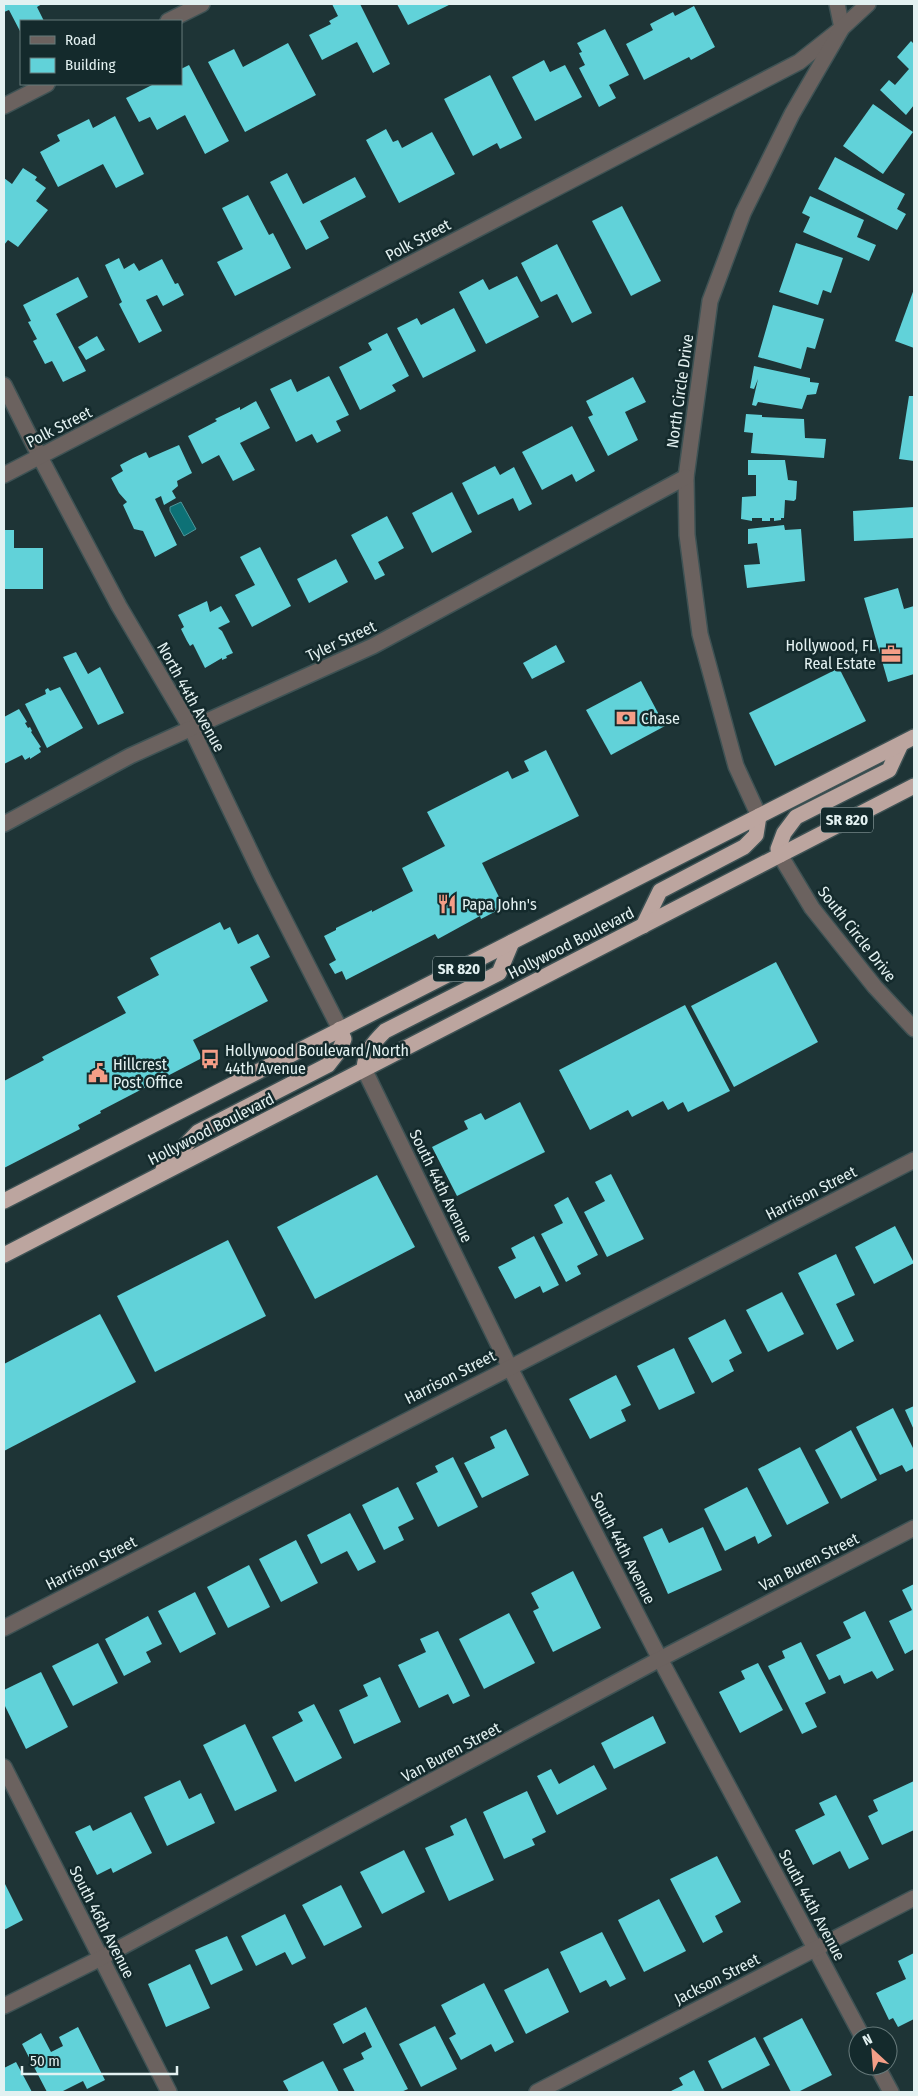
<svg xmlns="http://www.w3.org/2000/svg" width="918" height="2096" font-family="'Fira Sans Condensed',sans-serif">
<rect width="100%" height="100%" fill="#1e3436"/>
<!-- water -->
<polygon fill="#0d7176" stroke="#4d979b" points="181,502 196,529 184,536 170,511 170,507"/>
<!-- building -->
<g fill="#61d2d9">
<polygon points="4,4 42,4 37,7 44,21 21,21 21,33 9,10 4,12"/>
<polygon points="332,4 360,4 390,64 373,73 357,42 322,60 309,35 331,24 329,21 338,16"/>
<polygon points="397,4 451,4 408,25"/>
<polygon points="694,6 715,47 691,60 689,57 644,80 626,44 653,30 650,24 673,12 675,16"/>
<polygon points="605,29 629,75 609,85 616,98 599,107 579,68 585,65 579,53 582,52 577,43"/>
<polygon points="911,41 914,44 914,105 906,115 880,90 889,80 895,85 909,69 897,57"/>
<polygon points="288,43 316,95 245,132 208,62 234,49 243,67"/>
<polygon points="544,60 550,72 565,65 582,97 535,121 512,77"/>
<polygon points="189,65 229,141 205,154 185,115 157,130 150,117 139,122 126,98 154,84 181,84 181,69"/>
<polygon points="490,75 522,138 500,149 497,143 473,156 444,99"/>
<polygon points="873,104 913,132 883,174 843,146"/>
<polygon points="115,116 144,174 116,188 103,164 58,187 40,152 60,141 57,135 89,119 93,128"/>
<polygon points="386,129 393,142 398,140 402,148 432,132 455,174 399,203 366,140"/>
<polygon points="835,157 905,194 897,209 906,214 897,230 818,189"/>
<polygon points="23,168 37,177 35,180 46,188 36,201 48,210 18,247 8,240 4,245 4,178 12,184"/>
<polygon points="287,173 303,204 355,177 366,197 320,221 329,238 306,250 270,182"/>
<polygon points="248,195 269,235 273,233 291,268 235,296 217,262 243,249 222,208"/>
<polygon points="810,196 864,220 857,237 876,245 869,261 803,232 810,217 802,213"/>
<polygon points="622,206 661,281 631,296 592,221"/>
<polygon points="796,243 843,258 831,293 823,290 818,305 779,292"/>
<polygon points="557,244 592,313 572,323 557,294 541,302 521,263"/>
<polygon points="119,258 124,269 134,263 139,271 162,259 175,284 178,283 184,295 163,306 157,295 146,300 162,331 139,343 119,304 122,302 105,265"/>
<polygon points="517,276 539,317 486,344 459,292 483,279 489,290"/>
<polygon points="78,277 88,297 56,314 86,371 63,382 52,361 45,364 33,341 37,339 28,322 31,321 23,305"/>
<polygon points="914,289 914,348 895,341"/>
<polygon points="773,305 824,319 815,349 807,347 801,369 758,357"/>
<polygon points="454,308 476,351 423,378 397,328 417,318 421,325"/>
<polygon points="387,333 409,376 392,385 396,391 360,410 339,367 372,350 368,343"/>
<polygon points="97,336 105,350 86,360 78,347"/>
<polygon points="754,366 810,378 810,382 819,383 816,394 807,395 802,409 758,402 756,406 752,405 758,379 754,389 750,388"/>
<polygon points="329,376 349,415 336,421 341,431 317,443 312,434 296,442 270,389 291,379 297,392"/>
<polygon points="633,377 646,402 625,412 638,440 608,456 588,417 593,415 586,401"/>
<polygon points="909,396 914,396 914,461 899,459"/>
<polygon points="256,401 270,428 240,443 255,470 233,481 219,455 202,464 188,436 217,421 215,419 240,407 240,410"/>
<polygon points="746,414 762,415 762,417 804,419 805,438 826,439 824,458 751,453 753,433 744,432"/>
<polygon points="572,426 595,471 576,482 572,474 542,490 522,452"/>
<polygon points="179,445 192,473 177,481 178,486 172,491 176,498 164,505 161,496 155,499 177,545 155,557 143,531 134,529 123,505 127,502 119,493 111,478 123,471 120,465 133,458 146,452 149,458"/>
<polygon points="748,460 785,460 788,480 797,481 796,499 794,501 785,500 784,518 781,518 781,520 774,521 774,518 770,518 770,521 762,521 762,518 752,518 752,521 741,519 742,497 756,496 756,475 748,475"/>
<polygon points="495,466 500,475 514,467 532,504 519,511 513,498 478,515 462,483"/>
<polygon points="452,492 472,532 432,553 412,513"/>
<polygon points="914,507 914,538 854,541 853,511"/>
<polygon points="387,516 404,548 378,562 385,575 375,580 351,535"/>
<polygon points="784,525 785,530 801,529 805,581 747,588 744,565 760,564 757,543 748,544 748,529"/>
<polygon points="4,530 14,530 14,548 43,548 43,589 4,589"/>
<polygon points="260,547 291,606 252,627 235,595 255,585 240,557"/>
<polygon points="336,559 348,582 309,603 297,579"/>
<polygon points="898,588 904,609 914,606 914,674 888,682 864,598"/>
<polygon points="207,601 210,612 221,606 230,622 218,628 222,631 233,653 226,656 227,658 222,660 222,658 205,668 193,644 190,646 187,641 181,629 184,627 178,615"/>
<polygon points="556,645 565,662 532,679 523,663"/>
<polygon points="76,652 88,674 100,667 124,713 98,725 63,657"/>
<polygon points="839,668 866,721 775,766 749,713"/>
<polygon points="641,681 665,726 611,755 586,710"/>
<polygon points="60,687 83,728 47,748 25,704 46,694 45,690 48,688 50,691"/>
<polygon points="19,709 27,722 25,723 28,728 30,727 32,731 31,732 41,747 39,748 41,752 30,759 30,757 25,760 22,755 4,764 4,717"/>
<polygon points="546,750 579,816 482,863 504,907 481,919 480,916 438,939 435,934 346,980 342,971 335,974 329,964 336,960 324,936 336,930 336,928 372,910 372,912 413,891 402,868 445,846 427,812 508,771 512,779 529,771 524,761"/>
<polygon points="220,922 224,930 230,927 238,944 258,934 270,957 250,967 268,1001 193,1040 202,1058 100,1111 101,1113 78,1125 80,1129 4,1168 4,1081 44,1060 42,1057 126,1013 117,997 159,975 150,958"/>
<polygon points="776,962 818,1042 734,1087 691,1006"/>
<polygon points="685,1005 730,1091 688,1112 683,1102 668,1110 663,1101 632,1117 628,1110 590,1130 559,1070"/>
<polygon points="520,1102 545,1152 457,1196 432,1147 468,1129 464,1121 481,1113 485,1120"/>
<polygon points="611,1174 644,1239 607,1257 584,1212 605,1201 595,1182"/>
<polygon points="377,1175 415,1247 315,1299 277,1227"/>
<polygon points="568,1197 598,1255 577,1266 581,1274 566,1282 541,1234 563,1223 554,1205"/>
<polygon points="895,1226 914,1263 874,1284 855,1247"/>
<polygon points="534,1236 559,1285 543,1293 540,1286 515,1299 498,1267 516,1258 511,1248"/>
<polygon points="228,1240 266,1316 155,1372 117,1296"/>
<polygon points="836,1254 855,1295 836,1304 854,1341 837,1350 798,1273"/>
<polygon points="782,1292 804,1334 768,1352 746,1310"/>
<polygon points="100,1314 136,1382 4,1451 4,1364"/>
<polygon points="725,1319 742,1353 729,1360 734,1371 712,1383 688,1338"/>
<polygon points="674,1348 695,1393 659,1410 637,1366"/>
<polygon points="616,1375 631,1405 621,1410 626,1421 590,1439 569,1399"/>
<polygon points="914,1406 914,1430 905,1410"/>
<polygon points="893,1408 914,1450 914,1468 906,1472 902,1465 880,1475 856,1427"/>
<polygon points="506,1429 529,1475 482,1498 464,1463 495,1448 490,1437"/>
<polygon points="851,1430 877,1480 841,1499 815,1450"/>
<polygon points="800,1447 829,1503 787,1525 758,1469"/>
<polygon points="453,1457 478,1507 438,1527 416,1483 438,1472 435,1466"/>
<polygon points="398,1487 414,1519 398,1527 404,1540 384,1550 362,1505"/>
<polygon points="747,1487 772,1536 758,1544 755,1536 725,1551 704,1509"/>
<polygon points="350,1513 376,1562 358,1571 347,1551 321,1564 307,1535"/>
<polygon points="703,1527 722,1570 668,1594 643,1537 662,1528 669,1543"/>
<polygon points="296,1540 318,1583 281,1602 259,1559"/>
<polygon points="249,1565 270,1607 228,1628 207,1587"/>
<polygon points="573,1571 601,1628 553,1652 533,1611 539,1608 531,1593"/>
<polygon points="914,1584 914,1649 905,1654 889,1621 912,1610 902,1590"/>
<polygon points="195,1592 216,1634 180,1653 158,1611"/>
<polygon points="865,1611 894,1670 877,1679 872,1671 844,1684 840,1675 829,1680 816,1655 851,1638 843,1622"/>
<polygon points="509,1613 535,1663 484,1689 459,1639"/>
<polygon points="148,1616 162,1644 146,1652 151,1662 124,1676 105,1639"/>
<polygon points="438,1631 470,1696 453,1704 448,1694 419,1708 398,1665 426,1652 420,1639"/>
<polygon points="801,1642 826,1693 805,1703 817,1727 802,1734 768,1666 785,1658 782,1651"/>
<polygon points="98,1643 118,1683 73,1706 52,1666"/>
<polygon points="758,1663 783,1710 740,1733 719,1692 745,1679 741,1671"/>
<polygon points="41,1672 68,1727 26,1749 4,1704 4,1690"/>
<polygon points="380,1677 401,1722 354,1744 339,1710 368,1696 363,1685"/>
<polygon points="314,1704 342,1758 295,1782 272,1737 303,1721 298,1712"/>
<polygon points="653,1716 666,1743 614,1769 601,1743"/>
<polygon points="245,1724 277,1791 235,1811 203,1745"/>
<polygon points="594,1765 607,1789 557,1815 537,1776 551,1769 559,1784"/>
<polygon points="180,1780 189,1799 201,1793 215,1823 167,1846 144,1797"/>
<polygon points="914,1781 914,1830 882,1845 868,1816 878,1811 873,1800"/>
<polygon points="527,1791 546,1832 532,1839 535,1845 504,1859 483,1812"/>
<polygon points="836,1795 869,1859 849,1869 840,1851 813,1865 795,1830 825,1815 819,1803"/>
<polygon points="131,1812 152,1853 113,1873 111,1868 97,1875 75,1832 90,1825 93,1831"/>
<polygon points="466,1818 494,1880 449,1901 425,1848 454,1835 450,1826"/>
<polygon points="404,1850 425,1892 382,1914 360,1872"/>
<polygon points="717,1856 741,1902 715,1916 723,1932 703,1943 670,1879"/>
<polygon points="4,1882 23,1920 4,1930"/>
<polygon points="341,1885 362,1927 324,1946 302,1905"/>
<polygon points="659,1899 686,1951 644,1972 618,1920"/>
<polygon points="285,1914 306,1958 292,1965 285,1952 256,1966 241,1936"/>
<polygon points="602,1932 626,1979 610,1987 606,1980 580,1993 560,1952"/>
<polygon points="227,1936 243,1970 211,1985 195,1950"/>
<polygon points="914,1953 914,2019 898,2027 893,2018 889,2020 876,1993 906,1979 898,1961"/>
<polygon points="190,1964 210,2008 166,2027 148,1984"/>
<polygon points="548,1968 569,2012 526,2034 504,1990"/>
<polygon points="484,1983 514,2042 495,2052 491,2044 461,2060 449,2038 456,2034 441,2005"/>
<polygon points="366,2007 408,2089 401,2092 355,2092 343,2069 364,2059 361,2053 372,2047 365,2032 343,2044 333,2024"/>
<polygon points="802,2018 832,2075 798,2092 791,2092 763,2038"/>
<polygon points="435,2026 457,2069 421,2087 399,2044"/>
<polygon points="78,2027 105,2080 87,2089 83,2081 61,2092 47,2092 22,2044 41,2033 51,2052 63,2046 59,2037"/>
<polygon points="755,2037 770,2065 722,2089 708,2061"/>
<polygon points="323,2061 339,2092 289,2092 283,2081"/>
<polygon points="16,2062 32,2092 4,2092 4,2068"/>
<polygon points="694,2070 705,2092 669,2092 683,2085 679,2078"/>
</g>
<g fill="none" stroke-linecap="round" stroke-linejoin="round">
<defs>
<g id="minor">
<polyline points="168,21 202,4"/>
<polyline points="4,106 47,84"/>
<polyline points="4,385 40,457 119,606 192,730 263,878 340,1029"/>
<polyline points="4,475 799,62 842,28 837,4"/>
<polyline points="759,816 736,766 700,634 687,535 686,477 710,301 743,213 792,114 842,28 868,4"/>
<polyline points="4,824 130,756 373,646 686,477"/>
<polyline points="780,855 812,908 875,987 914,1029"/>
<polyline points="364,1069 509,1366 660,1659 862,2036"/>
<polyline points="4,1628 914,1160"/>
<polyline points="4,1767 169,2092"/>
<polyline points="4,2006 101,1958 660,1659 914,1528"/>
<polyline points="877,2066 891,2092"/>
<polyline points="537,2092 914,1898"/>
</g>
<g id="highway">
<polyline points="780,855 778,849 784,833 796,817 889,770 901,744"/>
<polyline points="643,926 660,891 744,847 756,835 759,816"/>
<path d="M 364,1069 C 365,1052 373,1043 385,1031 L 499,973 L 512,942"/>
<polyline points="163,1169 198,1132 328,1065 339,1051 344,1039 340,1029"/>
<polyline points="4,1201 914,737"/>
<polyline points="4,1255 914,786"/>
</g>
</defs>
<!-- minor casing -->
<use href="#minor" stroke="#3e5254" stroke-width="18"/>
<!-- highway casing -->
<use href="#highway" stroke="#3e5254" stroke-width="18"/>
<!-- minor -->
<use href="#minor" stroke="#6b625f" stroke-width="15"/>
<!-- highway -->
<use href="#highway" stroke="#bca59f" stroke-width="15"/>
</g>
<!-- icons -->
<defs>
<symbol id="office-bare" viewBox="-9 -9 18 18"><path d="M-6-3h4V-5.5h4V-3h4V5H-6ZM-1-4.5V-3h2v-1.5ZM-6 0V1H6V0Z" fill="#f49e87" stroke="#142a2c" stroke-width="2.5" paint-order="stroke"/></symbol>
<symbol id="bank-bare" viewBox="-9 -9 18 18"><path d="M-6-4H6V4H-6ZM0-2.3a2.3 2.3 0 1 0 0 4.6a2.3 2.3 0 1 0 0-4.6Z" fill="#f49e87" stroke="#142a2c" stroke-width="2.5" paint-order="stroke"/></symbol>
<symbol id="restaurant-bare" viewBox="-9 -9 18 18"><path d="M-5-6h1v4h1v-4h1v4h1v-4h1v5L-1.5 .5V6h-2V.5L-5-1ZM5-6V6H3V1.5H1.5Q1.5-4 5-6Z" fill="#f49e87" stroke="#142a2c" stroke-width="2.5" paint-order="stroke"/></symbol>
<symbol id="bus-bare" viewBox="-9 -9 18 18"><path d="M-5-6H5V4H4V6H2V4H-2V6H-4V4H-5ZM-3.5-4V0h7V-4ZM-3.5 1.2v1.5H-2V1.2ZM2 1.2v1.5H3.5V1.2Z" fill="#f49e87" stroke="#142a2c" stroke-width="2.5" paint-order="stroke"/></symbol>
<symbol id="civic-bare" viewBox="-9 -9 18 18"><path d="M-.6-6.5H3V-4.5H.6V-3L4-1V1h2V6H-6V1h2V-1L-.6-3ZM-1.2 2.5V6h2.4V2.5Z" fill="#f49e87" stroke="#142a2c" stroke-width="2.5" paint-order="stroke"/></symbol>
</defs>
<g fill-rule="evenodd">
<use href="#office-bare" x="877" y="640" width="28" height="28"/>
<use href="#bank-bare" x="612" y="704" width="28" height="28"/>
<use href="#restaurant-bare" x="433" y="890" width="28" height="28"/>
<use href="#bus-bare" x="196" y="1045" width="28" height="28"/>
<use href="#civic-bare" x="84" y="1059" width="28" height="28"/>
</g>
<g text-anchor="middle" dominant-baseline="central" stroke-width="5" stroke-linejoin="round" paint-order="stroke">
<!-- shield labels -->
<g fill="#142a2c" stroke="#a5b5b6" stroke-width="1">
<rect x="821" y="807.5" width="52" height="25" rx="4"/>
<rect x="433" y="956.5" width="52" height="25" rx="4"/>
</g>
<g font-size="15" font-weight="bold" fill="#e3f1f1">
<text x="847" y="820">SR 820</text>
<text x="459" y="969">SR 820</text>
</g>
<!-- street labels -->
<g font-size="16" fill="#e3f1f1" stroke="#142a2c">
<text transform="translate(418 240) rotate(-28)">Polk Street</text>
<text transform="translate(680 391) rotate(-82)">North Circle Drive</text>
<text transform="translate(59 427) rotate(-27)">Polk Street</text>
<text transform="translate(341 641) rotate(-25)">Tyler Street</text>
<text transform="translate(191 697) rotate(61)">North 44th Avenue</text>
<text transform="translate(857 934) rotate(52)">South Circle Drive</text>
<text transform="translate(571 943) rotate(-27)">Hollywood Boulevard</text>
<text transform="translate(211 1129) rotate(-27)">Hollywood Boulevard</text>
<text transform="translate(441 1186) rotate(64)">South 44th Avenue</text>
<text transform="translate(811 1193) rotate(-27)">Harrison Street</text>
<text transform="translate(450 1377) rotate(-27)">Harrison Street</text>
<text transform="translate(623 1548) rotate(63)">South 44th Avenue</text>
<text transform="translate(809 1562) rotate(-27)">Van Buren Street</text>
<text transform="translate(91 1563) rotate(-27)">Harrison Street</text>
<text transform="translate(451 1752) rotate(-28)">Van Buren Street</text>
<text transform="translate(812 1905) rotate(62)">South 44th Avenue</text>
<text transform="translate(102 1922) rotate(63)">South 46th Avenue</text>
<text transform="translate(717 1979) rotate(-27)">Jackson Street</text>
</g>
<!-- poi labels -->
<g font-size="16" fill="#e3f1f1" stroke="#142a2c" text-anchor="start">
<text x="876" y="645" text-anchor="end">Hollywood, FL<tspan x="876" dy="18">Real Estate</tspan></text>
<text x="641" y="718">Chase</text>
<text x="462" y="904">Papa John's</text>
<text x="225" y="1050">Hollywood Boulevard/North<tspan x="225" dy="18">44th Avenue</tspan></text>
<text x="113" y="1064">Hillcrest<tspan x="113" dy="18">Post Office</tspan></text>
</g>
</g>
<!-- border -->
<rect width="918" height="2096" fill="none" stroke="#e3f1f1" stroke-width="10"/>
<!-- legend -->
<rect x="20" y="20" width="162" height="65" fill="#142a2c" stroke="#677a7b"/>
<rect x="30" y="36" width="25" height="8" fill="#6b625f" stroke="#677a7b"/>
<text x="65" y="45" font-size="15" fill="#e3f1f1">Road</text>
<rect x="30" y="58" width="25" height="15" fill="#61d2d9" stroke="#677a7b"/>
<text x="65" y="70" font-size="15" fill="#e3f1f1">Building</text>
<!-- north arrow -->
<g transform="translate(873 2051) rotate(334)"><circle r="24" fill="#142a2c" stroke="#677a7b"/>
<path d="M0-4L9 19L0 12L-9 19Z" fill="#f49e87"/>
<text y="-8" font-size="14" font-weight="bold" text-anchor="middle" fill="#e3f1f1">N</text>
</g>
<!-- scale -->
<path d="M22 2066v8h155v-8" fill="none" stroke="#e3f1f1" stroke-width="2.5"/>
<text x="30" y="2066" font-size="15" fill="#e3f1f1" stroke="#142a2c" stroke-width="4" paint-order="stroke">50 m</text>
</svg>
